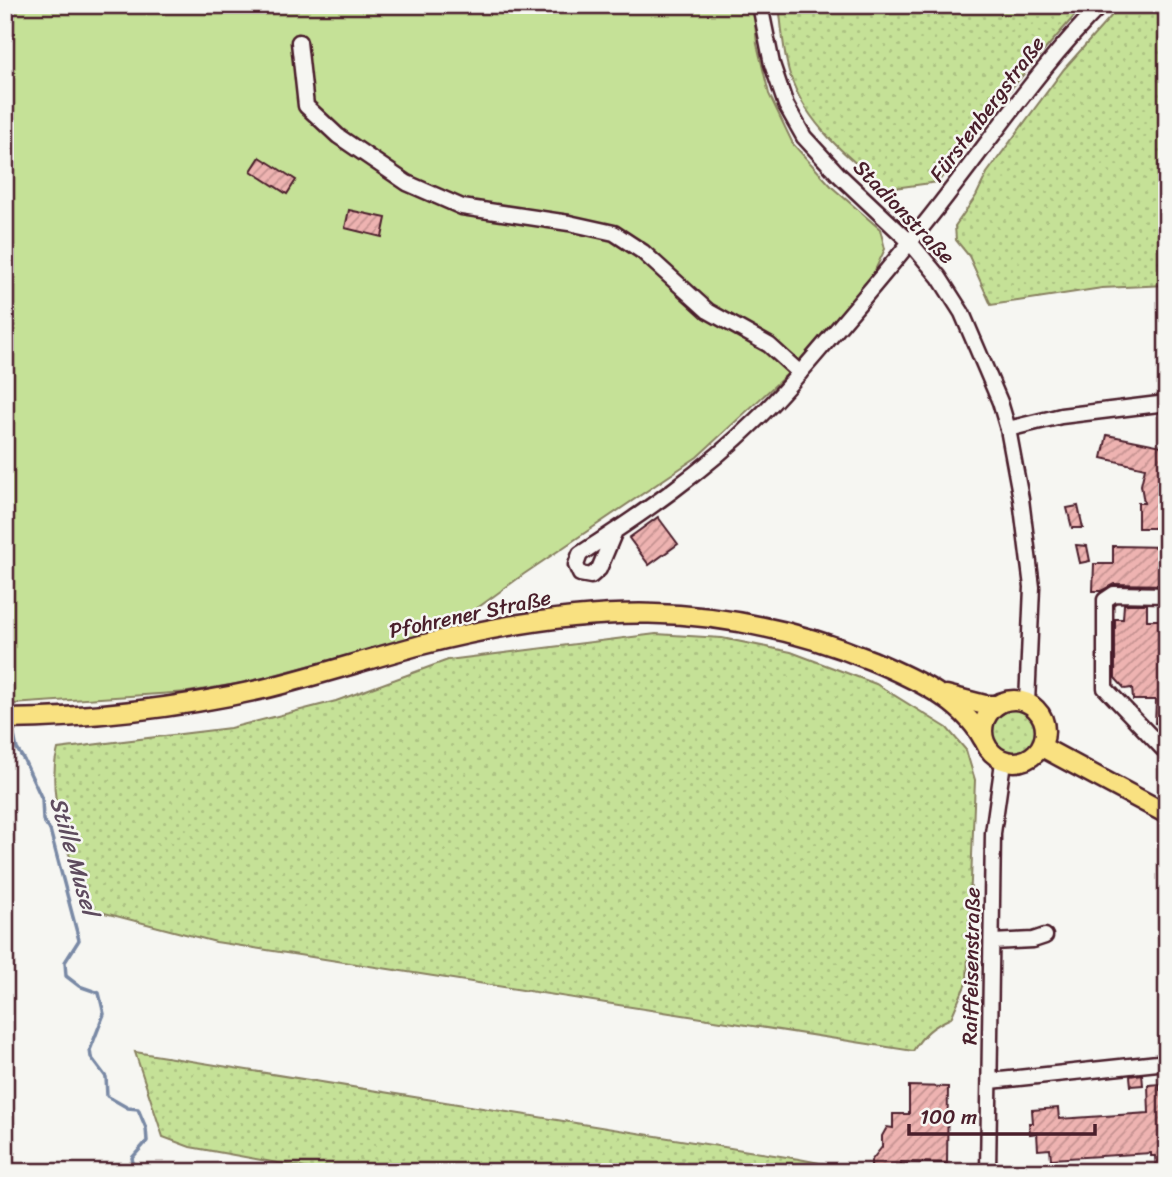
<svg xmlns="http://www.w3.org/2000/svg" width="1172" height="1177" font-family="Sriracha,sans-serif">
<defs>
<pattern id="grass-dots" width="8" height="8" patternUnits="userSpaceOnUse" patternTransform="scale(1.75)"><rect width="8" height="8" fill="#c5e197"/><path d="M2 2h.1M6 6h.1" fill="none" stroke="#abc182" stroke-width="1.8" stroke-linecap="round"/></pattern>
<pattern id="building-hatch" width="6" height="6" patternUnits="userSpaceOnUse" patternTransform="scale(1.75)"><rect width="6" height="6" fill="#eeb3b1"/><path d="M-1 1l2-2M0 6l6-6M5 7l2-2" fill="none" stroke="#c39190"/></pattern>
</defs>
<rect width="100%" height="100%" fill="#f6f6f2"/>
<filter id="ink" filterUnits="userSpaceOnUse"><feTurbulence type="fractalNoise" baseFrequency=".0143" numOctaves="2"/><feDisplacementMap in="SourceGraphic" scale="14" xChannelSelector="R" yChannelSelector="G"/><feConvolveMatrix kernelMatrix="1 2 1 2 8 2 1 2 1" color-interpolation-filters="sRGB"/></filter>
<g filter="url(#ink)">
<!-- grass -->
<g fill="url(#grass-dots)" stroke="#888061" stroke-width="2">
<path d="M 779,5 L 1084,5 L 1002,99 L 938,182 L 887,189 C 848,158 806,124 790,75 C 783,53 782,28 779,5 Z"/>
<polygon points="1121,5 1167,5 1167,285 1102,288 991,305 969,256 956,240 955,226 976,196 987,173 1064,69"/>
<path d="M 656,634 L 722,638 L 791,652 L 876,684 L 947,728 L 966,750 L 975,780 L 967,981 L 951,1018 C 933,1026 923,1034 913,1051 L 216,942 L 89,909 C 72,865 44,796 58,749 L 230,728 L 336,701 L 448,660 Z"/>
<circle cx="1014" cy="732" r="27"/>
<polygon points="135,1052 799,1159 845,1168 843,1172 327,1172 190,1147 163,1137"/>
</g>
<!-- park -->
<polygon fill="#c5e197" stroke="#888061" stroke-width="2" points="5,5 753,5 757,44 769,94 793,144 833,188 880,229 885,249 869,283 797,365 697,457 524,574 450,628 248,682 188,692 13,704 10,677 5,672"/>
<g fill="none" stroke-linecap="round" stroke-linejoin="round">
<!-- stream -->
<g stroke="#7989a5" stroke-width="3.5">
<polyline points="5,705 8,715"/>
<polyline points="12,726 17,749 24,760 42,799 43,820 50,830 79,940 65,962 66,976 79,986 99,993 104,1014 90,1050 91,1057 106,1077 107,1096 128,1108 138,1109 146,1128 147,1141 132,1158 135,1172"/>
</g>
</g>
<!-- building -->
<g fill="url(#building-hatch)" stroke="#4a1f2b" stroke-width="2">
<polygon points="260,157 296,180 287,194 251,171"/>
<polygon points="349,210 386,218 382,237 345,228"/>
<polygon points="1107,435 1167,447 1167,528 1138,528 1138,503 1144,503 1141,485 1145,468 1102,458"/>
<polygon points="1078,506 1083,528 1072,528 1067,508"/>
<polygon points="658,517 678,544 649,565 629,538"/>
<polygon points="1076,545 1087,546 1090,561 1080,563"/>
<polygon points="1113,546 1167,547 1167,585 1114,584 1101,591 1093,591 1094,564 1113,564"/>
<polygon points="1124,604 1147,604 1147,620 1167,620 1167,724 1155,723 1156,700 1133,700 1132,688 1125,689 1115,678 1115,619 1123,619"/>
<polygon points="1142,1074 1143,1085 1131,1086 1130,1076"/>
<polygon points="1160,1084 1160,1090 1167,1090 1167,1172 1156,1172 1155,1156 1151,1156 1151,1153 1051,1159 1050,1149 1038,1150 1037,1133 1030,1134 1029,1123 1033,1123 1032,1110 1058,1108 1059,1119 1149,1113 1148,1085"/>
<polygon points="909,1086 948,1087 947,1163 901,1162 900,1172 871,1172 871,1161 882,1147 882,1136 887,1127 893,1128 893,1114 909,1114"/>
</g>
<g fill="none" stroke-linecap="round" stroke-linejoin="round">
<defs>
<g id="minor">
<polyline points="760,5 772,64 786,105 804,137 838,174 909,241 939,277 962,313 1000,402 1008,429 1021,499 1032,587 1027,703"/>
<polyline points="299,42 306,106 338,136 407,183 462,207 569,223 614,233 643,252 708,311 769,345 800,373"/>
<polyline points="1008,429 1061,416 1167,403"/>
<path d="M 615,531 L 599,569 L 591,576 L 580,574 L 576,565 L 580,554 C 642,514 703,472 756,420 C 784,393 809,362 834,333 C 874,286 914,239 951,190 C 1000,127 1044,62 1101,5"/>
<polyline points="1167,595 1114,594 1105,600 1105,688 1163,749 1167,749"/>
<polyline points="993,942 1033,940 1045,936"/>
<polyline points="991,1081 1167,1062"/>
<polyline points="988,1172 993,833 1003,762"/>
</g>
<g id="major">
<polyline points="946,695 985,705 997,705"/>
<circle cx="1014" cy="731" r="31"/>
<path d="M 5,719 C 92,718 178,708 263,689 C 316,676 368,659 421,645 C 582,604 717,597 873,661 C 913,678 962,700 983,739"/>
<polyline points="1042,747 1167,814"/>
</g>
</defs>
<!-- minor casing -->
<use href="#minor" stroke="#4a1f2b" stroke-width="19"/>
<!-- major casing -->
<use href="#major" stroke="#4a1f2b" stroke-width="23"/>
<!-- minor -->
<use href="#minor" stroke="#f6f6f2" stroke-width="14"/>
<!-- major -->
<use href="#major" stroke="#f9e181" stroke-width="18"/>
</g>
</g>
<g text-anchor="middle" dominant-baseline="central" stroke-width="5" stroke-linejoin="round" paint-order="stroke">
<!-- street labels -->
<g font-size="21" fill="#4a1f2b" stroke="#f6f6f2">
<text transform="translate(987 109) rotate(-53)">Fürstenbergstraße</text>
<text transform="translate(904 212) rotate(46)">Stadionstraße</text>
<text transform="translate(470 614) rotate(-12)">Pfohrener Straße</text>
<text transform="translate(971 966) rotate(-89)">Raiffeisenstraße</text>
</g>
<!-- water labels -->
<g font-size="23" font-style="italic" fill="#5e4b5e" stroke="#f6f6f2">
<text transform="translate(74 856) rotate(74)">Stille Musel</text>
</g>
</g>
<!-- margin -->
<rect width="1172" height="1177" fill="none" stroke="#f6f6f2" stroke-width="28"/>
<rect x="14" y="14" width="1144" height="1149" fill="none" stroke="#4a1f2b" stroke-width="2.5" filter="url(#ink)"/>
<!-- scale -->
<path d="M909 1124v10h186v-10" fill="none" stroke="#4a1f2b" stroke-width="3.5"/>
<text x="920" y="1124" font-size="21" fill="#4a1f2b" stroke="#f6f6f2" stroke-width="5" paint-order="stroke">100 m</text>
</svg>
